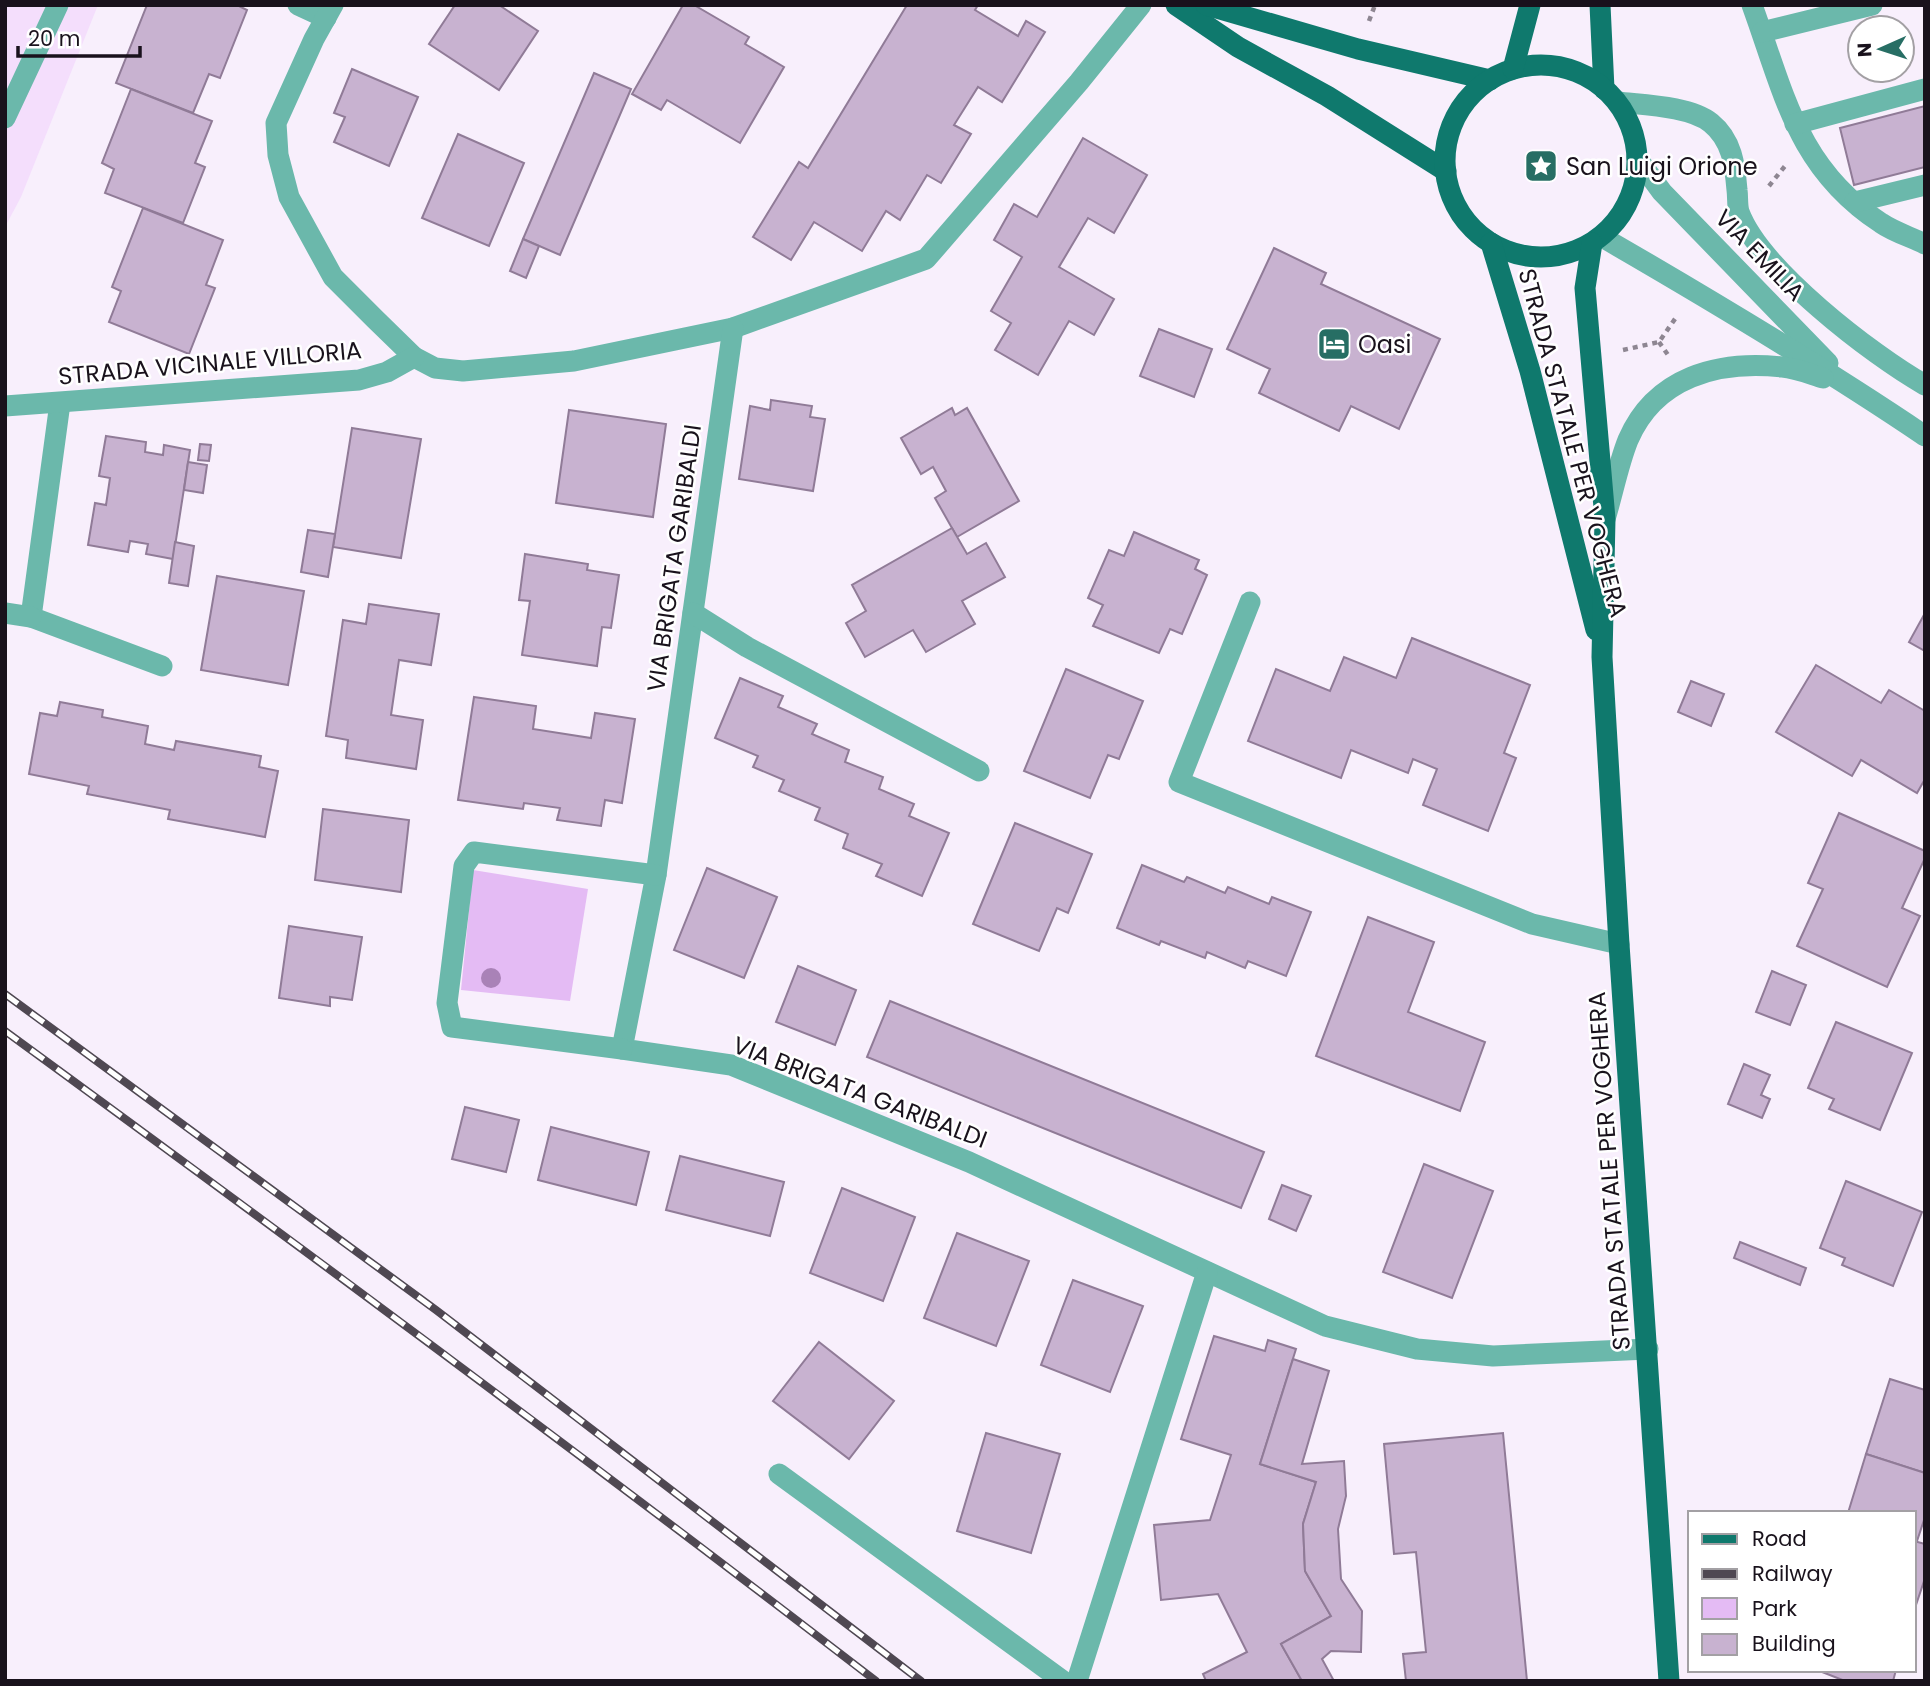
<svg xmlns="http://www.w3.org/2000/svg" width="1930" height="1686" font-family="Poppins,sans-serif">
<rect width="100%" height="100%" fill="#f8effc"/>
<!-- built -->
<polygon fill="#f4defc" points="5,5 98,5 21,197 5,227"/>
<!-- green -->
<polygon fill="#e4bbf4" points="473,870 588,889 570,1001 461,990"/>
<!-- building -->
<g fill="#c8b2d0" stroke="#907b97" stroke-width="2">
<polygon points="147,5 237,5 247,10 220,78 209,74 193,113 116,83"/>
<polygon points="455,5 499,5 538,31 499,90 429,44"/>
<polygon points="683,5 694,5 749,37 745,44 784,67 740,143 667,100 661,110 632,94"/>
<polygon points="907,5 978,5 975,10 1018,36 1026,21 1045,32 1002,102 978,87 954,125 971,134 941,183 927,175 900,220 886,211 862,251 814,222 791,260 753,237 799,162 808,168"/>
<polygon points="352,69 418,97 389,166 334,142 345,117 334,113"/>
<polygon points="594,73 631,89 560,255 523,239"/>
<polygon points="131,89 212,121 195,163 205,167 183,223 105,193 114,169 102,163"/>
<polygon points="1925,106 1925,167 1854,185 1840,128"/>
<polygon points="458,134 524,163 489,246 422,218"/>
<polygon points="1083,138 1147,175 1114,233 1088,218 1059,267 1114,299 1094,335 1069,321 1038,375 995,350 1011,323 991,311 1022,257 994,240 1014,204 1037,217"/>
<polygon points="143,208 223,240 206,285 215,288 189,354 109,322 121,291 112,287"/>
<polygon points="523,239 539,246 526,278 510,271"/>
<polygon points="1274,248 1326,273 1321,284 1440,339 1399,429 1351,406 1339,431 1259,393 1270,369 1227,349"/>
<polygon points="1159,329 1212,349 1194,397 1140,376"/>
<polygon points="771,400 812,406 810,417 825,419 813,491 739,479 750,406 770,410"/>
<polygon points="952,408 955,415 967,408 1019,501 957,537 935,498 946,491 933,467 921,474 901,438"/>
<polygon points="569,410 666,424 653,517 556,503"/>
<polygon points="352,428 421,439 401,558 333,547"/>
<polygon points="106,436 146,442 145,452 163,455 164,445 190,450 173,559 146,554 148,544 130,541 128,552 88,545 95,503 106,505 110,478 99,476"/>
<polygon points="200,444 211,445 209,461 198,460"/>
<polygon points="188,462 207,465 203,493 184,490"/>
<polygon points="952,528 967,554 986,543 1005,577 962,601 975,624 926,652 913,630 865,657 846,623 866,611 852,585"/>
<polygon points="308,530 335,534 328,577 301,572"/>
<polygon points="1134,532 1199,560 1195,569 1207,575 1182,634 1170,629 1159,653 1093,626 1103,605 1088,598 1109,550 1124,556"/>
<polygon points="175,542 194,546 188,586 169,583"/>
<polygon points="525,554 588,564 587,570 619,575 611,628 602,627 597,666 522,655 530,601 519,600"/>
<polygon points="217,576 304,591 288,685 201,670"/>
<polygon points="369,604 439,614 431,665 399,660 391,715 423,720 416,769 346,758 348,740 326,736 343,620 366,624"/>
<polygon points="1925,613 1925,651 1909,642"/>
<polygon points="1412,638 1530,685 1504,753 1516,758 1488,831 1423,805 1437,769 1413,759 1408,773 1351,750 1341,778 1248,741 1276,669 1330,691 1344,657 1396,678"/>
<polygon points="1816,665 1881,703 1889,690 1925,711 1925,779 1917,793 1861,760 1852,776 1776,732"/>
<polygon points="1066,669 1143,701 1119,759 1108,755 1090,798 1024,771"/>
<polygon points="740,678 783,696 778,707 817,724 812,734 849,750 845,762 883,777 879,789 914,804 909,816 949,833 922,896 876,876 882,864 843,848 848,834 815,820 820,808 779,791 784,780 753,767 758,756 715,738"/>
<polygon points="1691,681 1724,694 1711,726 1678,712"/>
<polygon points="474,697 536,706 533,729 591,738 595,713 635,719 622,803 605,800 601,826 557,820 560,808 524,803 523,809 458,800"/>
<polygon points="60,702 103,710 102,717 148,726 145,744 174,750 176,741 261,756 259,767 278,771 265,837 168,819 170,810 87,794 89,786 29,774 40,713 57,716"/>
<polygon points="323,809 409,820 401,892 315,880"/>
<polygon points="1839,813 1925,851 1925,858 1902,908 1920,916 1887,987 1797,946 1823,889 1808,883"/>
<polygon points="1015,823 1092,854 1068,913 1057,908 1039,951 973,924"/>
<polygon points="1142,865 1184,882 1187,877 1225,893 1228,887 1269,904 1272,897 1311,912 1286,976 1248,961 1245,968 1207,952 1205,958 1161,941 1159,945 1117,928"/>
<polygon points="707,868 777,897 744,978 674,950"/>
<polygon points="1368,917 1434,942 1408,1012 1485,1042 1460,1111 1316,1056"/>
<polygon points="289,926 362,937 352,1000 330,997 330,1006 279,998"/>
<polygon points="798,966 856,990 835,1045 776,1022"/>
<polygon points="1772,971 1806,985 1790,1025 1756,1012"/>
<polygon points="890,1001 1264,1152 1241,1208 867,1057"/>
<polygon points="1836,1022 1912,1053 1880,1130 1829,1109 1834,1099 1808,1088"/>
<polygon points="1744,1064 1770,1075 1761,1095 1770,1099 1762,1118 1728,1104"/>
<polygon points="465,1107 519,1120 506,1172 452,1159"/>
<polygon points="551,1127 649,1152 636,1205 538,1180"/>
<polygon points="680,1156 784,1182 770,1236 666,1210"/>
<polygon points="1424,1164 1493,1191 1452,1298 1383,1272"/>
<polygon points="1846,1181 1922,1212 1893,1286 1842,1265 1845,1258 1820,1248"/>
<polygon points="1282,1185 1311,1196 1296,1231 1269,1219"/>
<polygon points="842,1188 915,1217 883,1301 810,1273"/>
<polygon points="957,1233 1029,1261 996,1346 924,1318"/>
<polygon points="1740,1242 1806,1268 1800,1285 1734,1258"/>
<polygon points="1073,1280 1143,1306 1110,1392 1041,1365"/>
<polygon points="1214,1336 1265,1351 1268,1340 1296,1349 1260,1464 1316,1482 1303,1524 1305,1571 1331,1616 1281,1644 1302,1681 1206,1681 1203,1674 1247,1652 1218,1594 1161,1600 1154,1525 1210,1520 1231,1455 1181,1439"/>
<polygon points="819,1342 894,1401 849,1459 773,1401"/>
<polygon points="1293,1359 1329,1371 1302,1464 1344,1461 1346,1496 1338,1529 1341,1579 1362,1611 1361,1652 1331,1651 1322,1659 1334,1681 1302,1681 1281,1644 1331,1616 1305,1571 1303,1524 1316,1482 1260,1464"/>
<polygon points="1890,1379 1925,1390 1925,1473 1866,1454"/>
<polygon points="986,1433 1060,1454 1031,1553 957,1531"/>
<polygon points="1503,1433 1527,1681 1406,1681 1403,1654 1426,1652 1416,1552 1394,1554 1384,1444"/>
<polygon points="1866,1454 1925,1473 1925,1517 1917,1541 1914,1541 1914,1513 1848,1513"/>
<polygon points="1914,1541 1925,1544 1925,1578 1914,1611"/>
<polygon points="1817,1670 1896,1670 1893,1681 1845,1681"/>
</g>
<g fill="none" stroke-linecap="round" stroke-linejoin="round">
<!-- path -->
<g stroke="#8e8692" stroke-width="4.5" stroke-dasharray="5 5" stroke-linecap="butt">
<polyline points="1369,21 1375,5"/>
<polyline points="1769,186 1785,166"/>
<polyline points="1659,342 1668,355"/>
<polyline points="1623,350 1659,342 1677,316"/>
</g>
<!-- minor -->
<g stroke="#6bb8ab" stroke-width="21">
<polyline points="298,5 326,18"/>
<polyline points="333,5 314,39 276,123 278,155 289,197 333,277 375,319 414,357 435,368 463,371 574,361 733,328 926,259 1079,82 1141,5"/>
<path d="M 1752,5 C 1784,93 1797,168 1881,223 C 1894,232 1911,237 1925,244"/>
<polyline points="1762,32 1872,5"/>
<path d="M 1618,102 C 1643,105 1690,106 1711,123 C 1732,140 1735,165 1737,190 C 1738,197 1737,205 1739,212 C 1760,269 1872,355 1925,385"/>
<polyline points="5,118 58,5"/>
<polyline points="1795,124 1925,89"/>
<polyline points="1637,158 1662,192 1828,363"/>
<polyline points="1855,202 1925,185"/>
<path d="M 1602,237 C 1711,300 1820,365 1925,436"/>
<polyline points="733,328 656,875 622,1049 731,1065 969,1162 1325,1326 1417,1349 1493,1356 1648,1349"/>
<polyline points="60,403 31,617 162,666"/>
<polyline points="5,406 359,380 387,372 414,357"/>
<path d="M 1605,519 C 1613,493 1618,465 1628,440 C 1655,377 1718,360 1782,367 C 1796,368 1810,374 1823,378"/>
<polyline points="1250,602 1179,782 1532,924 1619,944"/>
<polyline points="5,613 31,617"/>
<polyline points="693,613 747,647 979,771"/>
<polyline points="622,1049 452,1027 447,1003 464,866 474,852 656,875"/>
<polyline points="779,1474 1063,1681"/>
<polyline points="1077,1681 1207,1272"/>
</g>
<!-- major -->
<g stroke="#0f796d" stroke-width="21">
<polyline points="1176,5 1238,47 1327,96 1446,171"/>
<polyline points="1206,5 1358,49 1490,80"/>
<polyline points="1600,5 1604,89"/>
<circle cx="1541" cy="161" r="96"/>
<polyline points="1513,69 1530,5"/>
<polyline points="1491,243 1530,371 1596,630"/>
<polyline points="1592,243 1585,288 1605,519 1602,657 1619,944 1669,1681"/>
</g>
<defs>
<g id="rail">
<polyline points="5,994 436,1310 921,1681"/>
<path d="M 5,1031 C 298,1245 589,1460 876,1681"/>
</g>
</defs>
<!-- rail casing -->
<use href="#rail" stroke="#4f4852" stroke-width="8"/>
<!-- rail -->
<use href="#rail" stroke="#fff" stroke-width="5" stroke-dasharray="16" stroke-linecap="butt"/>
</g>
<!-- trees -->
<circle fill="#a982b7" cx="491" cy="978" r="10"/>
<!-- icons -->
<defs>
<symbol id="sight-square" viewBox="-11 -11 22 22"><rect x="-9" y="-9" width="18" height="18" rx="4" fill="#276e64" stroke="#fff"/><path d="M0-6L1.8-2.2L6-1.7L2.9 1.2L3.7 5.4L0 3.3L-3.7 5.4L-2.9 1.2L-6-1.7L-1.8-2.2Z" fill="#fff"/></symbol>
<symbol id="hotel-square" viewBox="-11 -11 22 22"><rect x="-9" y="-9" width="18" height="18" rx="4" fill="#276e64" stroke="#fff"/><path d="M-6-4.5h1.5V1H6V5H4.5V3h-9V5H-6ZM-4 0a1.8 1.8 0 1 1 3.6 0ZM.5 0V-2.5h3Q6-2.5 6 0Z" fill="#fff"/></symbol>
</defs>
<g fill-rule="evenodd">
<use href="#sight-square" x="1522" y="147" width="38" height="38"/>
<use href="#hotel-square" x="1315" y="325" width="38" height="38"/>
</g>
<g text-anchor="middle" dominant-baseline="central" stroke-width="5" stroke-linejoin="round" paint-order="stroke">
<!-- poi labels -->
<g font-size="24" fill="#19121c" stroke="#fff" text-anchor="start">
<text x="1566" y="166">San Luigi Orione</text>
<text x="1358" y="344">Oasi</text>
</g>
<!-- street labels -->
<g font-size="24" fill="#19121c" stroke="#fff">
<text transform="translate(1760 255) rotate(46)">VIA EMILIA</text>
<text transform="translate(210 363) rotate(-5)">STRADA VICINALE VILLORIA</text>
<text transform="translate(1573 443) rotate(75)">STRADA STATALE PER VOGHERA</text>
<text transform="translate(674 558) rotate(-82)">VIA BRIGATA GARIBALDI</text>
<text transform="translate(860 1092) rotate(21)">VIA BRIGATA GARIBALDI</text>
<text transform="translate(1609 1171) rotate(-94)">STRADA STATALE PER VOGHERA</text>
</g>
</g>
<!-- border -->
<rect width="1930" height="1686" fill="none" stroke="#19121c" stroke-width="14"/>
<!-- legend -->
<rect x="1688" y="1511" width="228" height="161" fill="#ffffff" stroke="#a3a0a4" stroke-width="2"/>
<rect x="1702" y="1534" width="35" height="10" fill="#0f796d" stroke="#a3a0a4" stroke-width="2"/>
<text x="1752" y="1546" font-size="21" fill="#19121c">Road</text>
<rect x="1702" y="1569" width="35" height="10" fill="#4f4852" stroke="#a3a0a4" stroke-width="2"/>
<text x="1752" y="1581" font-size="21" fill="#19121c">Railway</text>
<rect x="1702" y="1598" width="35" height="21" fill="#e4bbf4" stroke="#a3a0a4" stroke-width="2"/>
<text x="1752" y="1616" font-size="21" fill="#19121c">Park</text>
<rect x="1702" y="1634" width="35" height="21" fill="#c8b2d0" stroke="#a3a0a4" stroke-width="2"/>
<text x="1752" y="1651" font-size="21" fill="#19121c">Building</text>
<!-- north arrow -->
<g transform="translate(1881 49) rotate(267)"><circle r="33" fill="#ffffff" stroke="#a3a0a4" stroke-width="2"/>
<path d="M0-5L12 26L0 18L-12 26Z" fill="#276e64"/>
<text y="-10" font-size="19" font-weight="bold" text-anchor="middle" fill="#19121c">N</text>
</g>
<!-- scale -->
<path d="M18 46v10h122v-10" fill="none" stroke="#19121c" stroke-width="3.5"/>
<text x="28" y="46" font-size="21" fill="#19121c" stroke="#ffffff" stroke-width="5" paint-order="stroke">20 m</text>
</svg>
